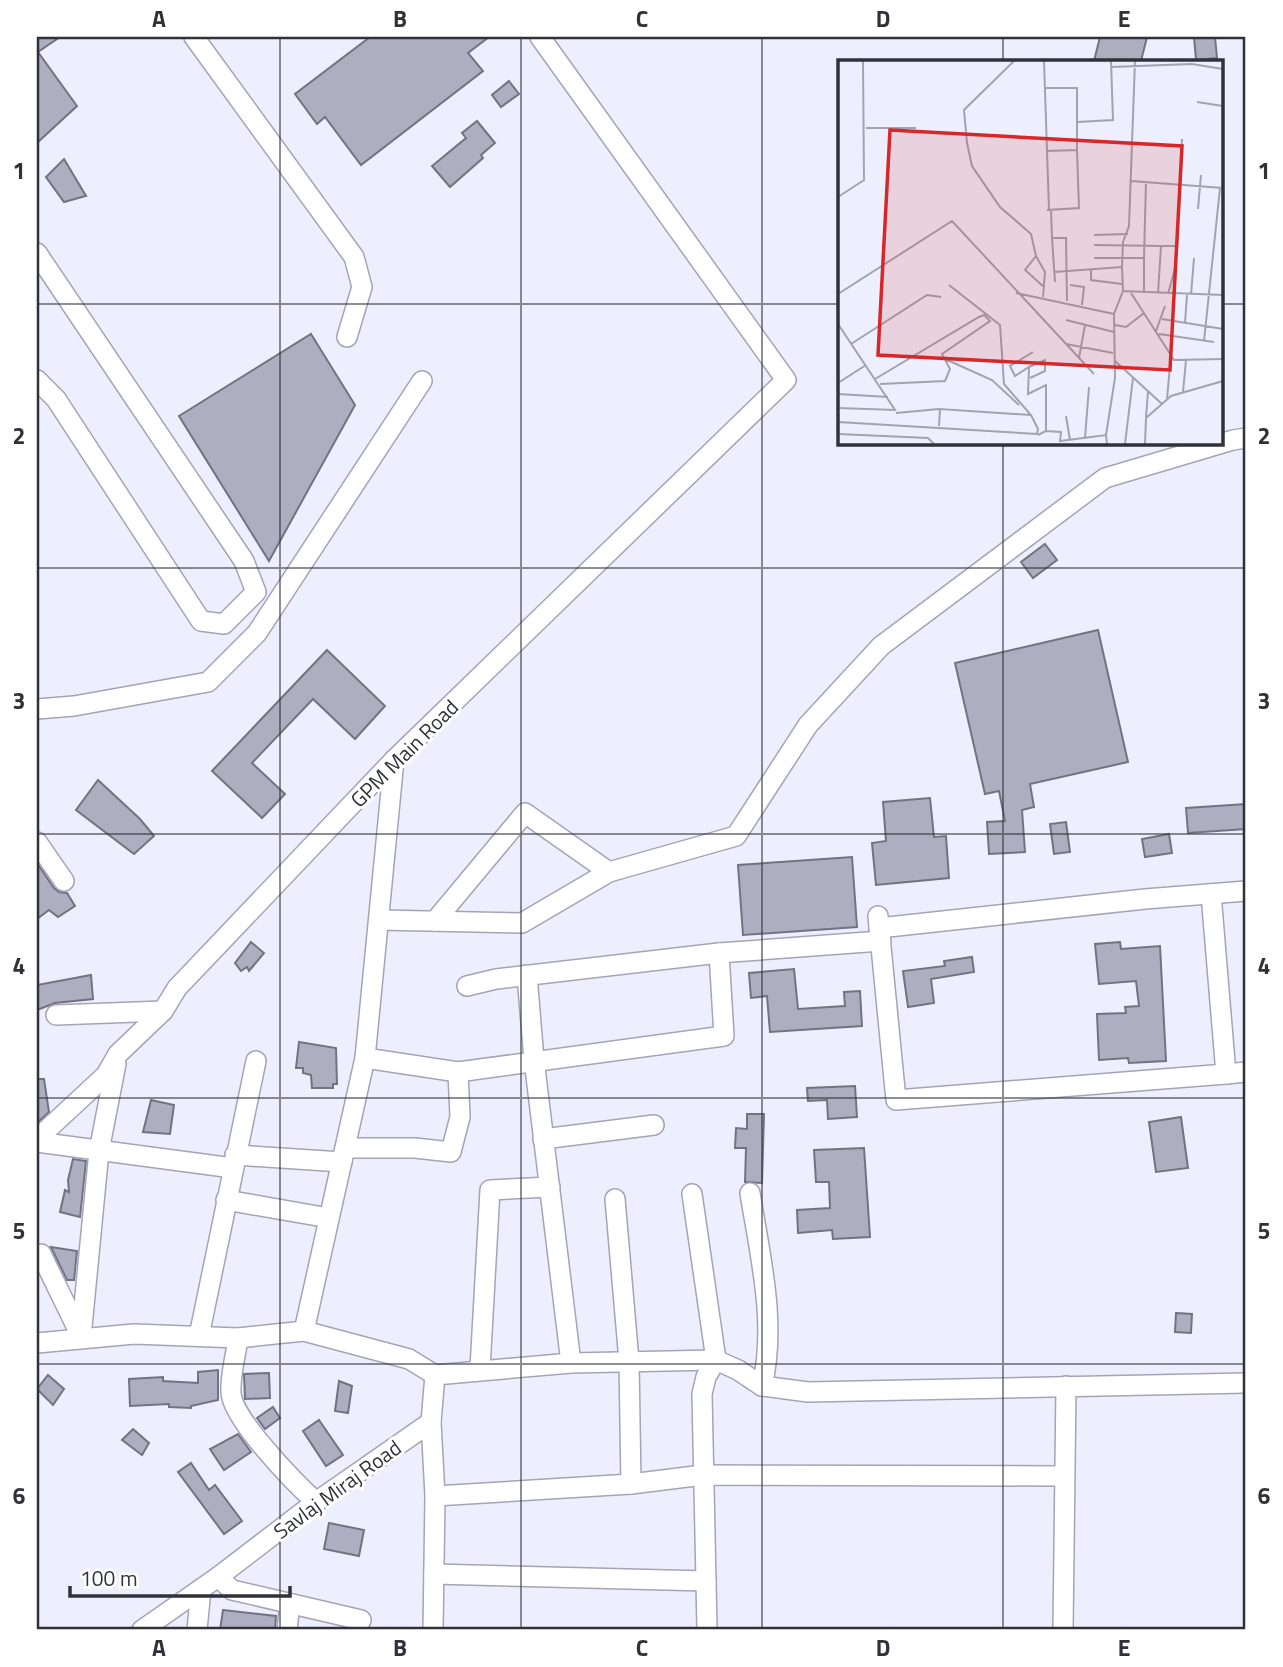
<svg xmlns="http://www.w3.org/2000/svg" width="1283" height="1667" font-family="'Titillium Web',sans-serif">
<rect width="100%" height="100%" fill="#eeeffe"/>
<!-- building -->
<g fill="#adaec0" stroke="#717283" stroke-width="2">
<polygon points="37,37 60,37 38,52 77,106 37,143"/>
<polygon points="370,37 489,37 468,53 483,71 361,165 325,117 317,124 295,94"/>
<polygon points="1100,37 1147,37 1141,61 1094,61"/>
<polygon points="1194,37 1215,37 1217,58 1196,60"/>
<polygon points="509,81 519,94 501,107 492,95"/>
<polygon points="477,121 495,143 481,155 483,158 450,187 432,166 466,138 462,133"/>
<polygon points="64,159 86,196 64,202 46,177"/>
<polygon points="311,334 355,405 269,561 179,416"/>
<polygon points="1045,544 1057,560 1033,578 1021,562"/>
<polygon points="1098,630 1128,762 1030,784 1034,807 1022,810 1025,852 989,854 987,822 1005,821 999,791 985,794 955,663"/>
<polygon points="327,650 385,706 355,739 313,699 252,763 285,794 262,818 212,771"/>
<polygon points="98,780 140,819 154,836 134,854 76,810"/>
<polygon points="930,798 934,837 946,836 949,878 876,885 872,843 886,841 883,802"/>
<polygon points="1246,804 1246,829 1188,833 1186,808"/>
<polygon points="1066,822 1070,852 1054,854 1050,824"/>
<polygon points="1169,834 1172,853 1145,857 1142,839"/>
<polygon points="852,857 857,927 743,935 738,865"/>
<polygon points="37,863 54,888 59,892 67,893 75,906 58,917 49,910 37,919"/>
<polygon points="251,942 264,953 249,971 247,967 241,971 235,963"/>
<polygon points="1120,942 1121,949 1160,946 1166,1061 1129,1063 1128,1058 1099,1060 1097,1014 1126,1013 1125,1007 1139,1006 1136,981 1099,984 1095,944"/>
<polygon points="972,957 974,972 931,979 934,1003 908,1007 903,971 945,966 944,961"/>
<polygon points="794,969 798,1009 845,1006 844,992 860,991 862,1026 770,1032 767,996 751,998 749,973"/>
<polygon points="91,975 93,999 55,1003 37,1010 37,985"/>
<polygon points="299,1042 336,1048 337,1084 333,1084 333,1088 312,1088 311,1075 303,1073 303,1068 296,1068"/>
<polygon points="37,1079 44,1079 49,1112 37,1123"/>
<polygon points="855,1086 857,1117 828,1119 827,1100 808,1101 807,1088"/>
<polygon points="151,1100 174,1105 170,1134 143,1132"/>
<polygon points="747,1114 764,1114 762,1183 745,1182 746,1148 735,1148 736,1128 747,1129"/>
<polygon points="1181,1117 1188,1168 1156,1172 1149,1122"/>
<polygon points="864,1148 870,1237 833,1239 832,1230 798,1233 797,1210 830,1208 829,1182 816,1182 814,1150"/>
<polygon points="73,1159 86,1161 80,1217 60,1212 65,1190 69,1192 68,1180"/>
<polygon points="51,1247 77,1251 74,1280 67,1280"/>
<polygon points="1176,1313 1192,1314 1191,1333 1175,1332"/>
<polygon points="218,1370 218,1400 191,1406 191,1408 169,1407 169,1404 130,1406 129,1379 163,1377 163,1381 198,1383 198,1372"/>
<polygon points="269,1373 270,1398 245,1399 244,1374"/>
<polygon points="48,1375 64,1389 53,1405 37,1389"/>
<polygon points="339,1381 352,1386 348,1413 335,1411"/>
<polygon points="273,1407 280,1418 265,1429 257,1418"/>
<polygon points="319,1420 343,1455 326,1466 303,1431"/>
<polygon points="133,1429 149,1443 142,1455 122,1440"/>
<polygon points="238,1434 251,1452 224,1470 210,1449"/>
<polygon points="191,1463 209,1490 215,1485 242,1521 224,1534 178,1472"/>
<polygon points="329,1523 364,1530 359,1556 324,1549"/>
<polygon points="223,1610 276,1616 275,1630 220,1630"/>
</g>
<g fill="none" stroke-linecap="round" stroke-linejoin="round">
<defs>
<g id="minor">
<polyline points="194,37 354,257 362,287 347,337"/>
<polyline points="37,253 244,561 256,592 224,624 201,621 56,399 37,380"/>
<polyline points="37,709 74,706 208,682 257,633 422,381"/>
<polyline points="37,842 64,881"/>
<polyline points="1211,894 1226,1074 1246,1072"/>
<polyline points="878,916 896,1100 1226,1074"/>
<polyline points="379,920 522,923 609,872"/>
<polyline points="435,921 525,813 609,872 736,836 808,725 881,646 1105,478 1233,440 1246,438"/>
<polyline points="879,928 1145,899 1246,891"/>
<polyline points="719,953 881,941"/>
<polyline points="56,1015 163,1011"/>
<polyline points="365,1058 458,1072 724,1036 719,953 496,979 467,986"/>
<polyline points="37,1139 106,1075 118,1054 163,1011 177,988 394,760 786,380 540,37"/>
<polyline points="543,1139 654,1125"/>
<polyline points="37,1142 233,1168"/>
<polyline points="345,1148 415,1148 451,1152 460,1117 458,1072"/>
<polyline points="235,1155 342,1162"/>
<path d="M 750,1193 C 760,1256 777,1323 762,1386"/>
<polyline points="226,1200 329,1218"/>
<polyline points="41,1254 81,1336"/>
<polyline points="304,1331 365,1058 394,760"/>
<polyline points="199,1336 256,1061"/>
<polyline points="81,1337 99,1151 116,1064"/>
<path d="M 238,1338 C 236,1355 230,1375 231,1392 C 231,1418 296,1484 316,1502"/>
<polyline points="37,1343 134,1334 238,1338 304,1331 409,1359 435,1375 431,1422 435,1496 433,1630"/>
<polyline points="571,1363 716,1360 738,1370 762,1386 808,1392 1246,1383"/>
<polyline points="480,1369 490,1190 550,1187"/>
<polyline points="435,1375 571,1363 534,1060 527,975"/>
<polyline points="631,1484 703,1475 1063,1476"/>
<polyline points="435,1496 631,1484 629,1361 615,1199"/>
<polyline points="434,1574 706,1581 702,1394 706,1377 716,1360 692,1194"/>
<polyline points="218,1577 232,1590 361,1620"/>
<polyline points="706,1581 707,1630"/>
<polyline points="142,1630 218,1577 316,1502 431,1422"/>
<polyline points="197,1630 201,1589"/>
<polyline points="287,1630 290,1604"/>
<polyline points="1063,1630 1066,1386"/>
</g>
</defs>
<!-- minor casing -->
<use href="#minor" stroke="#a3a4b6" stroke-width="22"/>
<!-- minor -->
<use href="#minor" stroke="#fff" stroke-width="19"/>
</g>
<!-- grid -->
<path fill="none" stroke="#313239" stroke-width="2" stroke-opacity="0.55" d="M 280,37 L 280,1630M 521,37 L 521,1630M 762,37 L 762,1630M 1003,37 L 1003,61M 37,304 L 840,304M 1222,304 L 1246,304M 1003,443 L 1003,1630M 37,568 L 1246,568M 37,834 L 1246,834M 37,1098 L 1246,1098M 37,1364 L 1246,1364"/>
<g text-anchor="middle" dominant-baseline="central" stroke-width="6" stroke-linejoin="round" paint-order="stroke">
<!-- street labels -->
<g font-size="21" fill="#313239" stroke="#fff">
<text transform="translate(404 753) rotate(-45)">GPM Main Road</text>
<text transform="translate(337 1489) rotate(-36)">Savlaj Miraj Road</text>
</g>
</g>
<!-- overview -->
<g transform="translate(838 60)">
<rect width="385" height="385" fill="#eeeffe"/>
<path fill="none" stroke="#a2a3af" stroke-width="2" d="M 176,1 L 126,50 L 129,83 L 134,106 L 162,147 L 193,174 L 198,196 L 187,210 L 206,227M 206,1 L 211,150M 273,7 L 354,4 L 385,9M 206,28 L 239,28 L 239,90 L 208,91M 359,42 L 385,46M 239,62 L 275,60 L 273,1M 28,68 L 78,68M 293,121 L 385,128M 0,137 L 26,120 L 25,1M 213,149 L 214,178M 360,149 L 363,115M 209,150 L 241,148 L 239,90M 256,175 L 290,174M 256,185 L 323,186 L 320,233M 323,186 L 339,186 L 344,79M 198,196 L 207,212 L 205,237M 256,198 L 306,198 L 306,233M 306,198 L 308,122M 284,207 L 285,182 L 291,166 L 297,1M 253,210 L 253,220 L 284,224M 216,212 L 284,207 L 285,231M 217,222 L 214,178 L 228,178 L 229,241M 111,225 L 162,265 L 166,324 L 192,354M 232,225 L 246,227 L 244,245M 178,233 L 276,254M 293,233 L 336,300 L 385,299M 0,234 L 114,161 L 256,314M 330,234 L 337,208M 353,235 L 356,198M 324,259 L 385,269M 228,260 L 276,272M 347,263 L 349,235M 0,264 L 57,350 L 0,348M 277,265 L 288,267 L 306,253M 318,271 L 327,246M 321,274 L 376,282M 366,281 L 382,128M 13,284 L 89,235 L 103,237M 228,284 L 275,293M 195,292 L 172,306 L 177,316 L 191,307 L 190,334 L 208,325 L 208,371 L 200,375M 241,298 L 247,265M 107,299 L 154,320 L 181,345M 276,300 L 324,344M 191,307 L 207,300 L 207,311 L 192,318M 37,319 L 141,257 L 146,255 L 152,261 L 104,294 L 112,309 L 107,321 L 42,324M 0,323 L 28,305M 345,332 L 348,300M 0,334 L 50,337M 329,339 L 333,295M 58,353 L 101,349M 228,356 L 232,380M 308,357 L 310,332M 0,362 L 199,374 L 200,369 L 193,355 L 102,349 L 101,366M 208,371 L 223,372 L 222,381 L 268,375 L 269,384M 0,374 L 90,378 L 96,384M 268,375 L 277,318 L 276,254 L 285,231 L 385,235M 247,378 L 251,327M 287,384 L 295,318M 307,384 L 308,358 L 333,336 L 385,321"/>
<path fill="#d62828" fill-opacity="0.15" stroke="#d62828" stroke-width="3.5" d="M 52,70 L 344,86 L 332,310 L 40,295 Z"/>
<rect width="385" height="385" fill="none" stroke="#313239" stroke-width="3.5"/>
</g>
<!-- border -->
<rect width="1283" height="1667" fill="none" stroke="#ffffff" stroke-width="77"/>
<!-- scale -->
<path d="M70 1586v10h220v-10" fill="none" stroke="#313239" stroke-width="3.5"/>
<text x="80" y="1586" font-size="21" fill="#313239" stroke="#ffffff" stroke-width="5" paint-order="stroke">100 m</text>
<rect x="38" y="38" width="1206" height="1590" fill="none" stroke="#313239" stroke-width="2.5"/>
<g font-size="23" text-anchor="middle" font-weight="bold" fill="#313239">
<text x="159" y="27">A</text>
<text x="400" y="27">B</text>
<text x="642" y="27">C</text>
<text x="883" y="27">D</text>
<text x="1124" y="27">E</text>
<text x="19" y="179">1</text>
<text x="1264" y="179">1</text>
<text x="19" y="444">2</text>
<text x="1264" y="444">2</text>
<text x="19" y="709">3</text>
<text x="1264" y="709">3</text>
<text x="19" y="974">4</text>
<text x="1264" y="974">4</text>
<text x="19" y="1239">5</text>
<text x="1264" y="1239">5</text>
<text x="19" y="1504">6</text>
<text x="1264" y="1504">6</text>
<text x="159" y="1656">A</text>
<text x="400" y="1656">B</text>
<text x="642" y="1656">C</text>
<text x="883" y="1656">D</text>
<text x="1124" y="1656">E</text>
</g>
</svg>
